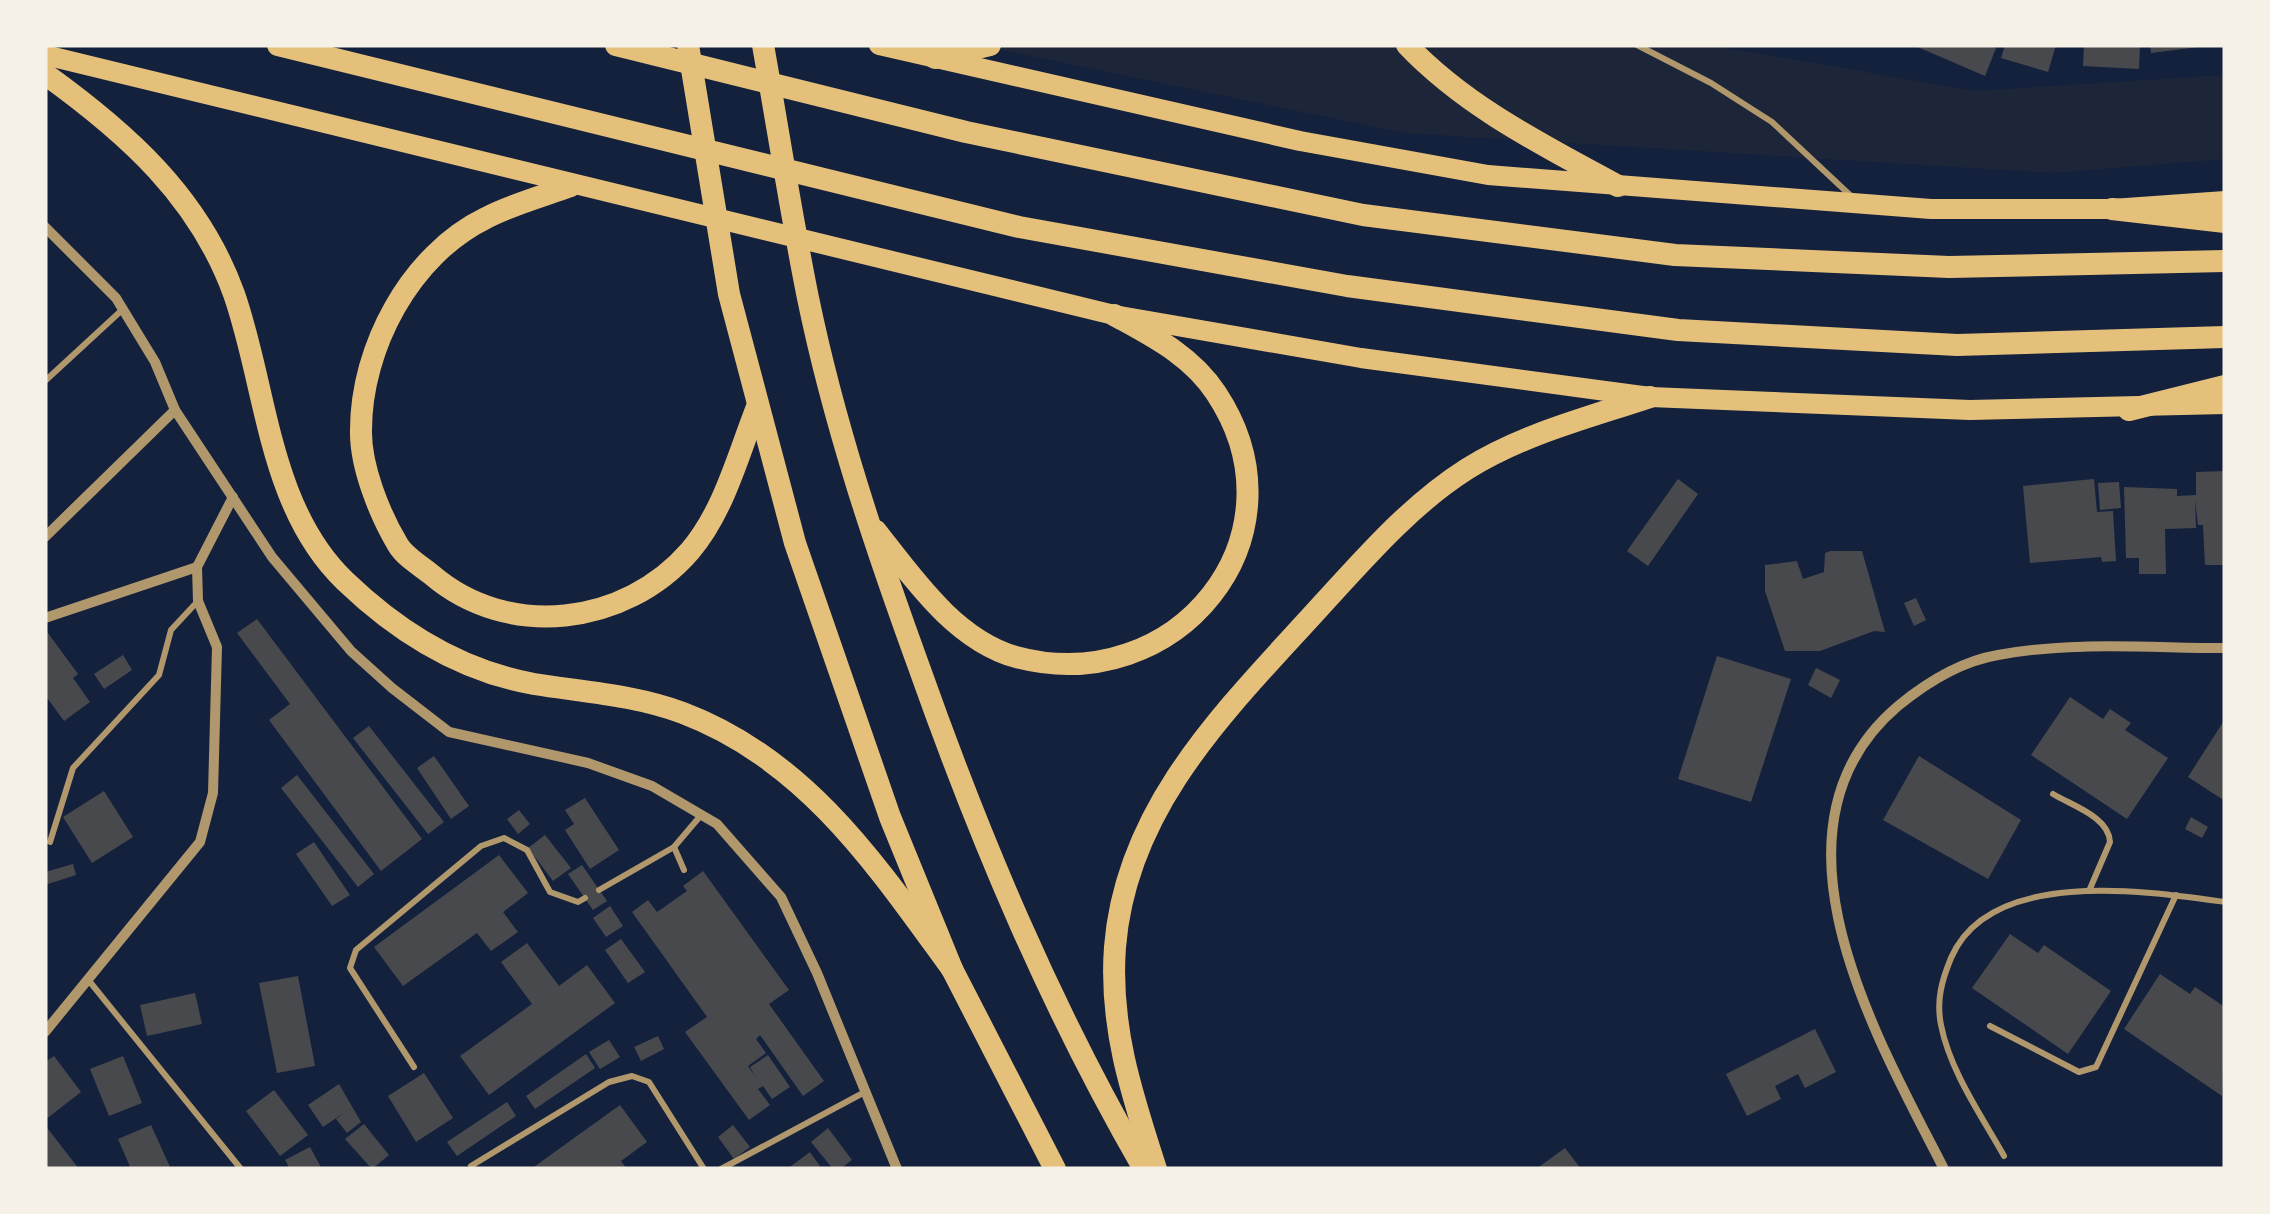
<svg xmlns="http://www.w3.org/2000/svg" width="2270" height="1214" font-family="Manrope,sans-serif">
<rect width="100%" height="100%" fill="#14213d"/>
<!-- green -->
<polygon fill="#1d2539" points="977,45 1711,45 1975,91 2225,75 2225,159 2054,173 1405,133"/>
<!-- building -->
<g fill="#48494c">
<polygon points="1913,45 1988,45 1996,48 1985,76"/>
<polygon points="2005,45 2056,45 2048,72 2001,58"/>
<polygon points="2084,45 2140,45 2139,69 2083,66"/>
<polygon points="2150,45 2199,45 2199,47 2151,53"/>
<polygon points="2225,471 2225,565 2205,565 2203,525 2198,525 2195,500 2196,528 2165,529 2166,574 2139,574 2139,558 2126,558 2124,487 2177,489 2177,496 2196,495 2196,472"/>
<polygon points="1678,479 1698,494 1648,566 1627,551"/>
<polygon points="2094,479 2097,512 2113,511 2116,561 2102,562 2101,557 2030,563 2023,486"/>
<polygon points="2119,482 2121,508 2100,510 2098,483"/>
<polygon points="1830,551 1862,551 1885,632 1874,631 1820,651 1785,651 1765,591 1765,565 1797,561 1803,579 1824,572 1825,553"/>
<polygon points="1916,598 1926,620 1914,626 1904,603"/>
<polygon points="257,619 422,839 381,871 269,720 290,704 237,633"/>
<polygon points="45,629 78,674 73,678 90,702 64,721 45,695"/>
<polygon points="123,655 132,670 104,689 94,674"/>
<polygon points="1717,656 1791,679 1751,802 1678,779"/>
<polygon points="1816,668 1840,680 1831,698 1808,685"/>
<polygon points="2070,697 2103,719 2110,709 2131,723 2125,730 2168,758 2127,819 2031,755"/>
<polygon points="2225,719 2225,801 2188,777"/>
<polygon points="369,726 444,822 428,834 353,738"/>
<polygon points="434,756 469,806 451,819 417,768"/>
<polygon points="1919,756 2021,820 1988,879 1883,820"/>
<polygon points="297,775 374,874 358,887 281,788"/>
<polygon points="104,791 133,837 92,863 63,817"/>
<polygon points="585,798 619,850 590,869 565,830 574,824 565,810"/>
<polygon points="519,810 530,824 518,834 507,819"/>
<polygon points="2191,817 2208,827 2202,838 2185,829"/>
<polygon points="545,835 571,868 553,881 528,848"/>
<polygon points="314,842 350,895 332,906 296,854"/>
<polygon points="499,855 528,893 503,912 518,932 491,951 477,933 403,986 374,947"/>
<polygon points="73,864 76,875 45,885 45,872"/>
<polygon points="582,865 607,901 593,910 568,874"/>
<polygon points="703,871 789,990 769,1004 824,1081 803,1096 760,1035 756,1039 766,1053 748,1066 755,1076 750,1067 768,1055 790,1087 772,1099 763,1086 758,1089 770,1105 749,1120 685,1032 707,1017 632,912 648,900 657,912 687,891 683,886"/>
<polygon points="610,906 623,926 606,937 593,918"/>
<polygon points="2010,934 2038,953 2044,945 2111,991 2068,1054 1972,988"/>
<polygon points="621,939 645,972 628,983 605,950"/>
<polygon points="527,943 559,986 587,965 615,1003 489,1095 460,1056 532,1004 501,962"/>
<polygon points="2160,974 2190,994 2195,987 2225,1007 2222,1096 2124,1029"/>
<polygon points="298,976 315,1066 277,1073 259,983"/>
<polygon points="195,993 202,1024 147,1036 140,1005"/>
<polygon points="1815,1029 1836,1072 1805,1088 1798,1074 1775,1086 1781,1099 1747,1116 1726,1074"/>
<polygon points="658,1036 664,1049 641,1061 634,1047"/>
<polygon points="609,1040 620,1057 600,1069 589,1052"/>
<polygon points="586,1054 595,1068 535,1109 526,1096"/>
<polygon points="54,1056 81,1092 45,1120 45,1062"/>
<polygon points="123,1056 142,1103 109,1116 90,1069"/>
<polygon points="424,1073 453,1118 416,1142 388,1096"/>
<polygon points="339,1084 361,1122 347,1133 336,1119 345,1112 323,1127 308,1105"/>
<polygon points="274,1090 308,1135 280,1156 246,1111"/>
<polygon points="507,1102 516,1116 457,1156 447,1142"/>
<polygon points="620,1105 647,1142 621,1161 627,1169 531,1169"/>
<polygon points="364,1124 389,1155 372,1169 345,1139"/>
<polygon points="45,1125 79,1169 45,1169"/>
<polygon points="151,1125 171,1169 131,1169 118,1139"/>
<polygon points="733,1125 750,1147 734,1159 718,1137"/>
<polygon points="828,1128 852,1160 840,1169 833,1169 811,1142"/>
<polygon points="310,1147 322,1169 290,1169 285,1160"/>
<polygon points="1565,1148 1581,1169 1536,1169"/>
<polygon points="810,1152 822,1169 787,1169"/>
</g>
<g fill="none" stroke-linecap="round" stroke-linejoin="round">
<!-- service -->
<g stroke="#b1986c" stroke-width="6">
<polyline points="1637,45 1711,83 1772,122 1851,196"/>
<polyline points="45,381 122,310"/>
<path d="M 2053,794 C 2073,806 2109,817 2110,842 L 2089,891"/>
<polyline points="50,842 73,768 159,675 171,630 197,602"/>
<polyline points="674,847 684,870"/>
<polyline points="599,890 674,847 702,814"/>
<polyline points="90,982 241,1169"/>
<polyline points="1990,1026 2079,1072 2096,1067 2176,895"/>
<polyline points="414,1067 350,968 356,950 481,846 504,838 527,850 550,892 578,902 585,898"/>
<path d="M 2004,1156 C 1981,1115 1950,1071 1941,1025 C 1936,1000 1942,980 1951,958 C 1990,867 2147,891 2225,902"/>
<polyline points="471,1166 609,1082 632,1076 649,1082 704,1169"/>
<polyline points="721,1169 863,1093"/>
</g>
<!-- minor -->
<g stroke="#b1986c" stroke-width="10">
<polyline points="45,227 116,298 155,362 175,410 272,557 351,651 392,688 449,732 588,763 652,786 717,824 781,897 817,973 897,1169"/>
<polyline points="45,537 175,410"/>
<polyline points="45,618 197,567"/>
<polyline points="45,1032 200,842 213,793 217,647 198,601 197,567 233,497"/>
<path d="M 1944,1169 C 1877,1038 1754,828 1898,706 C 1926,683 1962,661 1998,655 C 2072,641 2150,648 2225,648"/>
</g>
<!-- trunk -->
<g stroke="#e5c07b" stroke-width="20">
<polyline points="879,45 1300,141 1488,175 1931,209 2112,209 2225,201"/>
<polyline points="45,55 1114,315 1361,358 1650,397 1970,410 2225,404"/>
</g>
<!-- motorway -->
<g stroke="#e5c07b" stroke-width="22">
<polyline points="278,45 1019,227 1347,286 1678,330 1957,345 2225,337"/>
<polyline points="616,45 966,132 1363,215 1675,255 1949,267 2225,261"/>
<polyline points="688,45 729,294 795,543 890,817 952,969 1055,1169"/>
<path d="M 763,45 C 778,129 791,214 808,298 C 834,424 875,546 919,667 C 981,842 1051,1008 1144,1169"/>
<path d="M 1407,45 C 1466,107 1543,145 1618,186"/>
<polyline points="935,58 990,45"/>
<path d="M 45,74 C 127,133 199,197 234,294 C 267,388 268,507 345,581 C 398,632 461,671 534,684 C 584,692 635,695 683,713 C 807,760 877,866 952,969"/>
<path d="M 571,186 C 543,196 513,204 486,218 C 410,255 361,348 361,430 C 360,466 380,515 398,545 C 405,557 421,566 432,575 C 508,640 625,626 690,551 C 724,511 738,455 757,407"/>
<polyline points="2112,209 2225,222"/>
<polyline points="2129,410 2225,386"/>
<path d="M 876,531 C 913,578 955,640 1016,657 C 1176,700 1311,536 1216,393 C 1191,355 1152,336 1114,315"/>
<path d="M 1156,1169 C 1132,1095 1109,1026 1115,947 C 1126,806 1228,708 1318,609 C 1363,560 1410,505 1467,469 C 1523,434 1587,418 1650,397"/>
</g>
</g>
<!-- border -->
<rect width="2270" height="1214" fill="none" stroke="#f6f1e7" stroke-width="95"/>
</svg>
